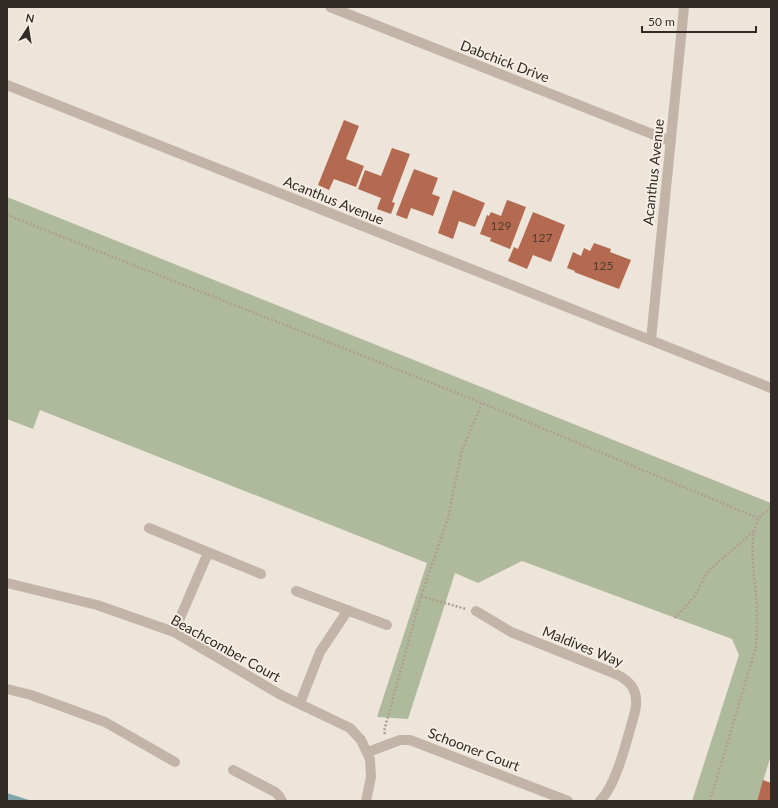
<svg xmlns="http://www.w3.org/2000/svg" width="778" height="808" font-family="Lato,sans-serif">
<rect width="100%" height="100%" fill="#ede4da"/>
<!-- green -->
<polygon fill="#afba9c" points="7,197 771,503 771,755 757,801 692,801 739,655 732,639 522,561 478,583 455,573 408,719 377,717 427,563 40,410 33,429 7,419"/>
<!-- water -->
<polygon fill="#7da4a6" points="7,793 32,801 7,801"/>
<!-- building -->
<g fill="#b46a51">
<polygon points="344,120 359,126 346,159 364,166 356,187 334,179 329,190 318,185"/>
<polygon points="392,148 410,154 392,202 395,203 391,214 377,209 381,198 358,189 365,170 381,176"/>
<polygon points="414,169 438,178 432,194 440,197 433,216 411,208 407,219 396,215"/>
<polygon points="453,190 485,203 475,227 459,221 453,239 438,233"/>
<polygon points="507,200 526,207 510,249 490,241 491,238 480,234 487,215 489,216 491,212 501,216"/>
<polygon points="533,212 565,225 551,262 533,255 527,269 508,261 514,247 518,249"/>
<polygon points="594,243 611,249 610,252 631,260 619,289 574,272 575,271 567,268 573,252 581,256 584,248 590,251"/>
<polygon points="763,780 771,783 771,801 757,801"/>
</g>
<g fill="none" stroke-linecap="round" stroke-linejoin="round">
<!-- path -->
<g stroke="#af9f92" stroke-width="2.5" stroke-dasharray="2 2" stroke-linecap="butt">
<polyline points="7,215 482,403 758,518"/>
<polyline points="421,596 466,609"/>
<polyline points="675,618 694,597 708,571 754,531"/>
<polyline points="385,734 384,731 421,596 448,518 462,450 482,403"/>
<path d="M 710,801 L 756,647 C 757,629 758,611 756,594 C 754,571 748,543 758,520 C 760,515 767,511 771,508"/>
</g>
<!-- minor -->
<g stroke="#c3b4a8" stroke-width="10">
<polyline points="330,7 670,141"/>
<polyline points="7,85 771,388"/>
<polyline points="651,340 684,7"/>
<polyline points="149,528 261,574"/>
<polyline points="7,583 97,605 174,632 281,695 350,728 361,740 370,759 371,777 366,801"/>
<polyline points="296,591 387,625"/>
<path d="M 476,611 L 511,632 L 616,674 C 633,682 639,693 635,712 C 628,735 617,785 600,801"/>
<polyline points="174,632 208,553"/>
<polyline points="7,689 31,695 105,722 175,762"/>
<polyline points="300,703 320,652 348,610"/>
<polyline points="368,752 400,740 410,740 568,801"/>
<polyline points="233,770 275,792 279,796 282,801"/>
</g>
</g>
<g text-anchor="middle" dominant-baseline="central" stroke-width="4" stroke-linejoin="round" paint-order="stroke">
<!-- number labels -->
<g font-size="12" fill="#523a32">
<text x="501" y="225">129</text>
<text x="542" y="237">127</text>
<text x="603" y="265">125</text>
</g>
<!-- street labels -->
<g font-size="14" fill="#312a27" stroke="#f6eee5">
<text transform="translate(505 61) rotate(21)">Dabchick Drive</text>
<text transform="translate(653 172) rotate(-84)">Acanthus Avenue</text>
<text transform="translate(334 200) rotate(22)">Acanthus Avenue</text>
<text transform="translate(583 646) rotate(22)">Maldives Way</text>
<text transform="translate(226 648) rotate(29)">Beachcomber Court</text>
<text transform="translate(474 749) rotate(21)">Schooner Court</text>
</g>
</g>
<!-- border -->
<rect width="778" height="808" fill="none" stroke="#312a27" stroke-width="16"/>
<!-- north arrow -->
<g transform="translate(28 28) rotate(12)" stroke="#f6eee5" stroke-width="3" paint-order="stroke">
<path d="M0-3L7 15L0 10L-7 15Z" fill="#312a27"/>
<text y="-6" font-size="11" font-weight="bold" text-anchor="middle" fill="#312a27">N</text>
</g>
<!-- scale -->
<path d="M642 26v6h114v-6" fill="none" stroke="#312a27" stroke-width="2"/>
<text x="648" y="26" font-size="12" fill="#312a27" stroke="#f6eee5" stroke-width="3" paint-order="stroke">50 m</text>
</svg>
